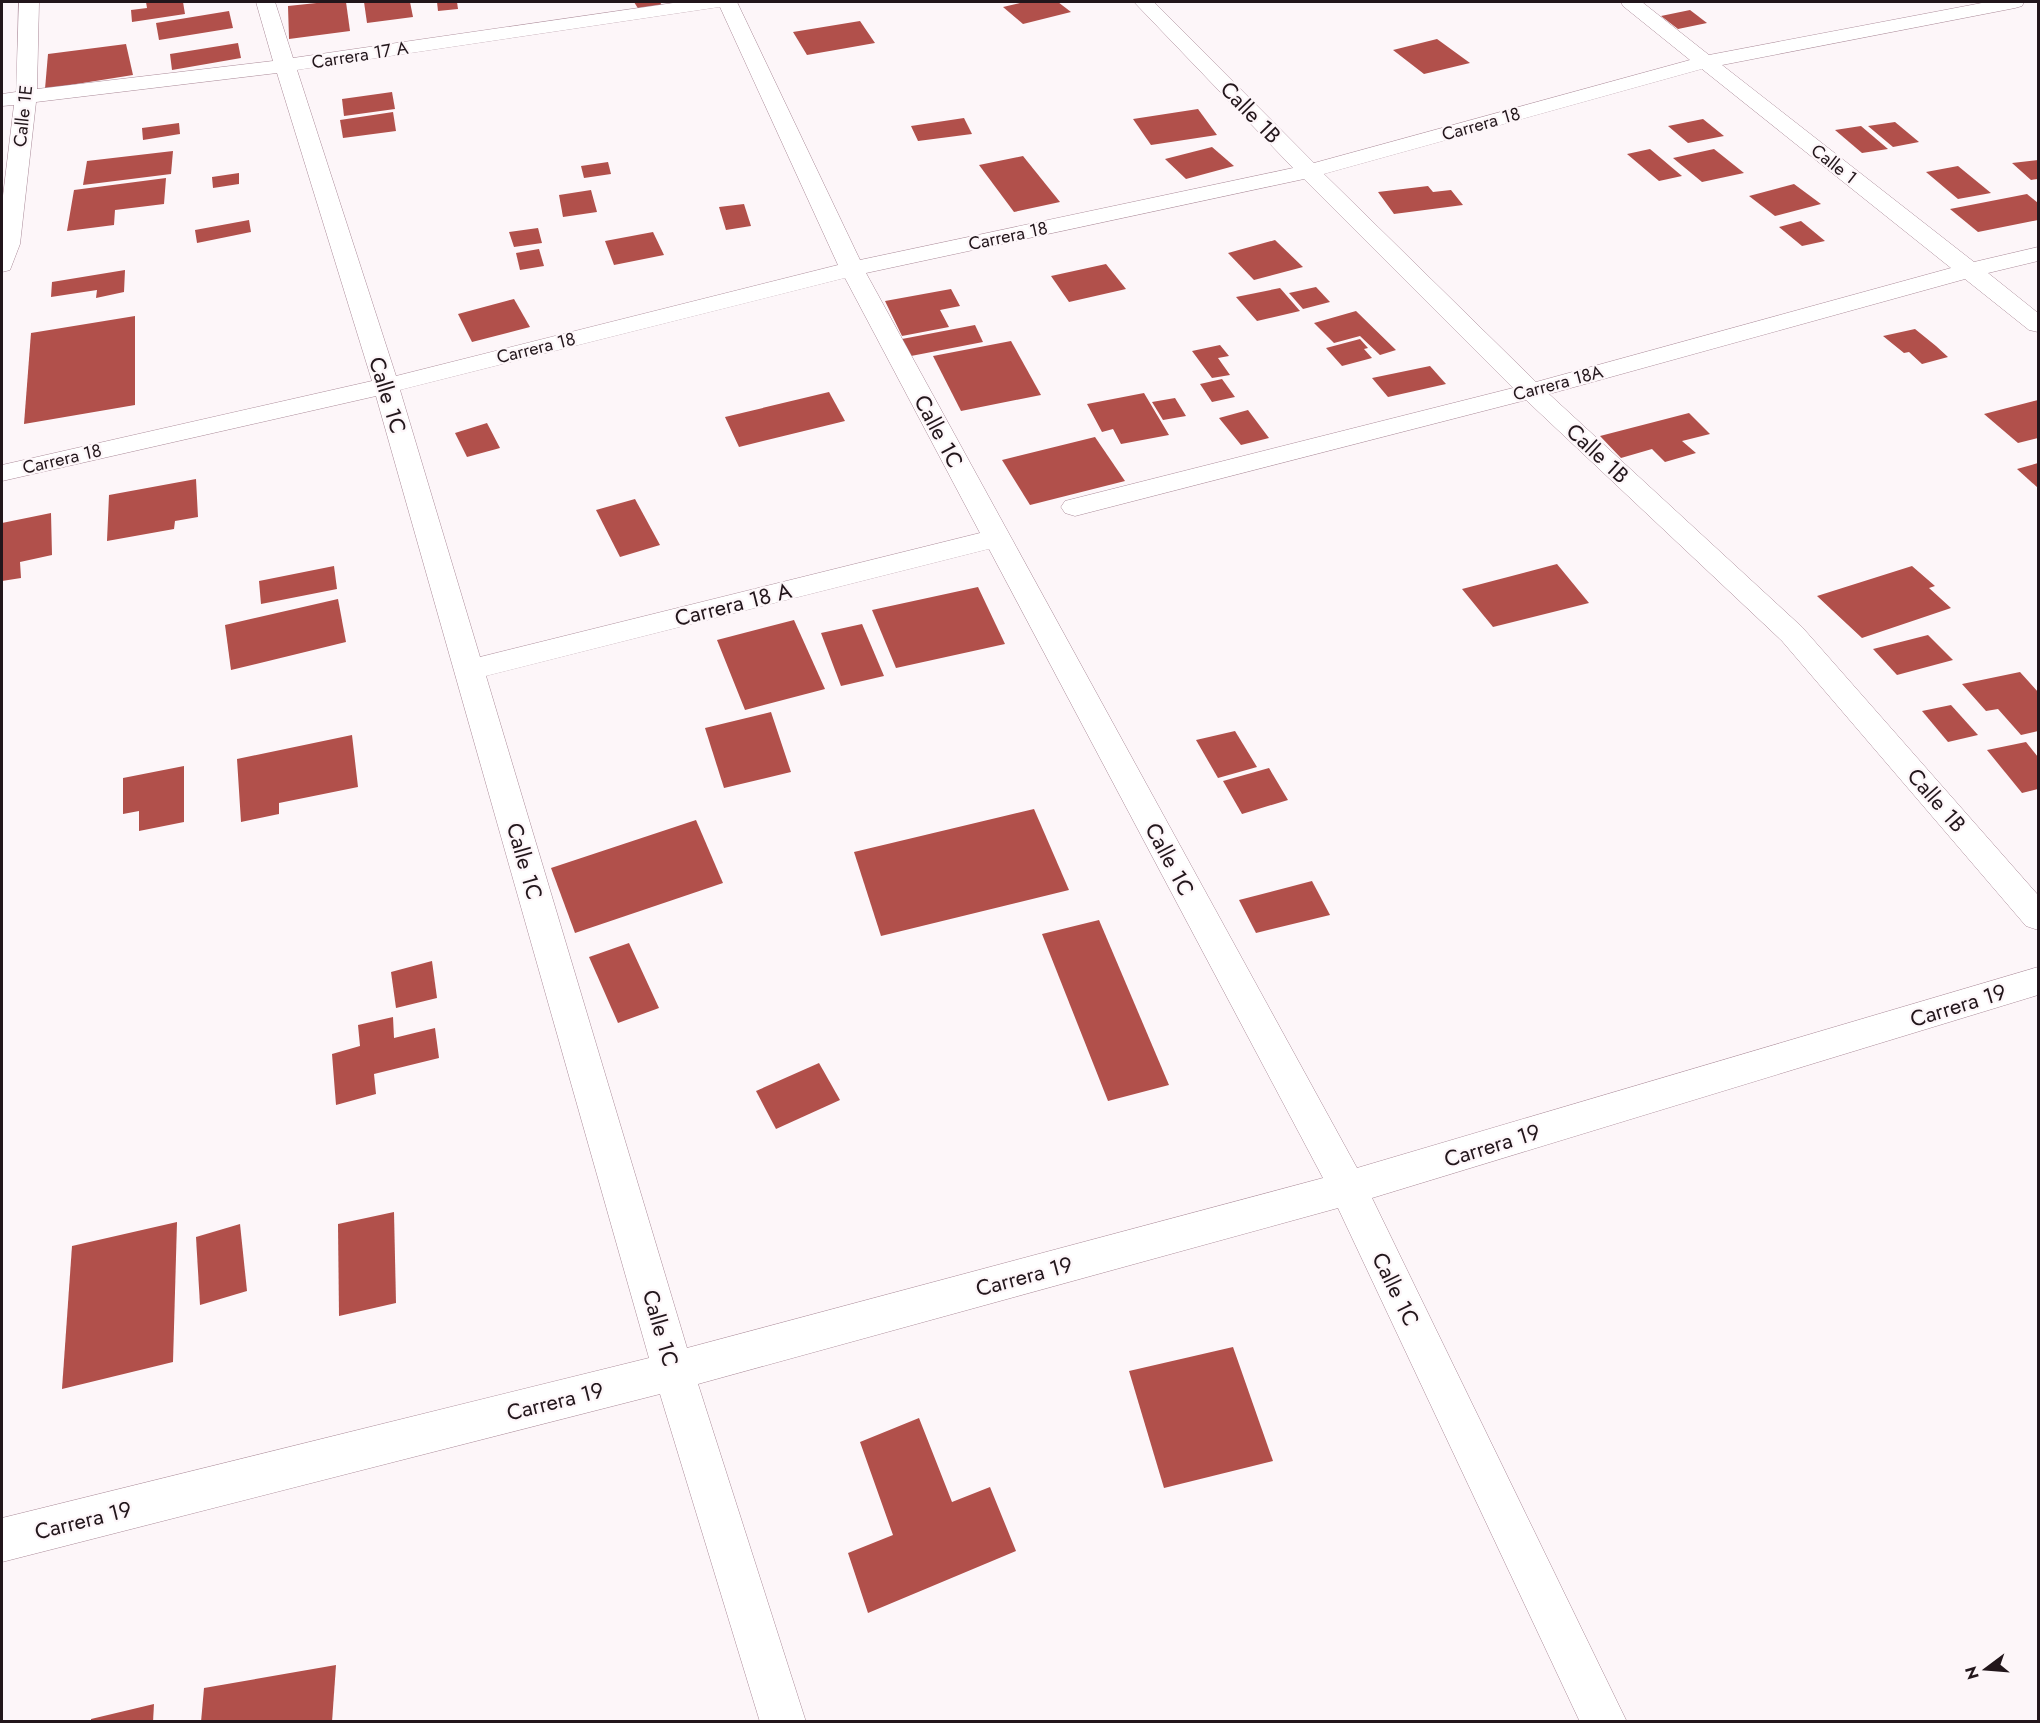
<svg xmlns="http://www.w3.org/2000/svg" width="2040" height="1723" font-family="Jost,sans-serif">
<rect width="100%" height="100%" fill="#fdf6f9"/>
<!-- building -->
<g fill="#b1504b">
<polygon points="146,2 183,2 185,14 132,22 131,10 147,8"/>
<polygon points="326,2 346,2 350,31 289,39 288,6"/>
<polygon points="364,2 410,2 413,17 367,23"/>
<polygon points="437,2 457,2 458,9 438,11"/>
<polygon points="634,2 660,2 662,6 639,10"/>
<polygon points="1024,2 1058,2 1071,12 1023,24 1003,7"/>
<polygon points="1690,10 1707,23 1678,29 1661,16"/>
<polygon points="229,11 233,28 159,40 156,23"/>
<polygon points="860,21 875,43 807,55 793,32"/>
<polygon points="1437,39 1470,63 1424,74 1393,50"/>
<polygon points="238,43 241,58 172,70 170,54"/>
<polygon points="126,44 133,75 45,89 48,54"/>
<polygon points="392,92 395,109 344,116 342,99"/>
<polygon points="1198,109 1217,135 1151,145 1133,119"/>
<polygon points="393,112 396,131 343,138 340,120"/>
<polygon points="964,118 972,134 918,141 911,126"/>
<polygon points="1703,119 1724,136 1688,143 1668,126"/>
<polygon points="1895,122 1919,142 1893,147 1868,126"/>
<polygon points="179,123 180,134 143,140 142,128"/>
<polygon points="1861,126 1888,149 1862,153 1835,130"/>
<polygon points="1212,147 1234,166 1186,179 1165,159"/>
<polygon points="1650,149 1682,176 1659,181 1627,154"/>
<polygon points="1714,149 1744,173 1702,182 1673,158"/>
<polygon points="173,151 171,174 83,185 87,161"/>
<polygon points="1023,156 1060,202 1014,212 979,165"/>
<polygon points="2038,160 2038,179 2031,180 2012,163"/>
<polygon points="608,162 611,174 584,178 581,166"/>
<polygon points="1958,166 1991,193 1958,199 1926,172"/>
<polygon points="239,173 239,184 213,188 212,177"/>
<polygon points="166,178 164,204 115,210 114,225 67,231 74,190"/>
<polygon points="1794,184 1821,204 1775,216 1749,196"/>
<polygon points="1428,186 1433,192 1451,190 1463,205 1394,214 1378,192"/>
<polygon points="591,190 597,212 563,217 559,195"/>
<polygon points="2027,194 2038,203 2038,220 1978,232 1950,209"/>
<polygon points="744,204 751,226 726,230 719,207"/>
<polygon points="249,220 251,232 197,243 195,230"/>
<polygon points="1801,221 1825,241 1802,246 1779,227"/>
<polygon points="538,228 542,243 514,247 509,232"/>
<polygon points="653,232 664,255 614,265 605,241"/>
<polygon points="1275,240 1303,267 1254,280 1228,253"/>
<polygon points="539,249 544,266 520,270 516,253"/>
<polygon points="1106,264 1126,289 1069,302 1051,276"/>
<polygon points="125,270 124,292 96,298 97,290 51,297 52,282"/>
<polygon points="1316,287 1330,302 1303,309 1289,293"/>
<polygon points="1280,288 1300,311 1257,321 1236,297"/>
<polygon points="951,289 960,306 940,310 949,327 902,336 885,301"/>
<polygon points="514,299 530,327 472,342 458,314"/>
<polygon points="1356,311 1396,350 1380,355 1360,336 1334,343 1314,323"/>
<polygon points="135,316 135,405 24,424 31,333"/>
<polygon points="975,325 983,342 911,356 902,339"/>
<polygon points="1915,329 1936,346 1948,357 1922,364 1909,352 1904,353 1883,336"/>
<polygon points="1360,339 1368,348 1364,349 1372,358 1342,366 1326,348"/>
<polygon points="1011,341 1041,395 961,411 933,356"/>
<polygon points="1220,345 1229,356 1218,358 1230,375 1212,378 1192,351"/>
<polygon points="1430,366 1446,384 1388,397 1372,378"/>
<polygon points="1222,379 1235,397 1212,402 1200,384"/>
<polygon points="829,392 845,421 739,447 725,417"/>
<polygon points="1144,393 1169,435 1121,444 1113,429 1102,432 1087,404"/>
<polygon points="1175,398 1186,416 1163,420 1152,402"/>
<polygon points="2038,400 2038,438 2018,443 1984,414"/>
<polygon points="1248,410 1269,438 1241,445 1219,418"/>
<polygon points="1689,413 1710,434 1682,441 1696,453 1665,462 1652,449 1621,458 1600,436"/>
<polygon points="487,423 500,448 467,457 455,433"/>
<polygon points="1095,437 1125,481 1030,505 1002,460"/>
<polygon points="2038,463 2038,488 2017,469"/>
<polygon points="196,479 198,517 175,521 174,529 107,541 109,495"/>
<polygon points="635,499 660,545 620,557 596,510"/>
<polygon points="51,513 52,555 20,562 21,578 2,581 2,523"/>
<polygon points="1557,564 1589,603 1493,627 1462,589"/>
<polygon points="334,566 337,589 261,604 259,581"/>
<polygon points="1912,566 1935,586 1929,588 1951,608 1862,638 1817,596"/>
<polygon points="978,587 1005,644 896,668 872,610"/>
<polygon points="338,599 346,642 231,670 225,625"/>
<polygon points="794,620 825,689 745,710 717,640"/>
<polygon points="862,624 884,676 841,686 821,633"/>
<polygon points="1928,635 1953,660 1897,675 1873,649"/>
<polygon points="2020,672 2038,692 2038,731 2021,735 1998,709 1986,711 1962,684"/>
<polygon points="1951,705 1978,735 1948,742 1922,711"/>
<polygon points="771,712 791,772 724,788 705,728"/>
<polygon points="1235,731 1257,767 1218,778 1196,740"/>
<polygon points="352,735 358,787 279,803 279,814 241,822 237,759"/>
<polygon points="2026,742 2038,757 2038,789 2022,793 1987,750"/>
<polygon points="184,766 184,822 139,831 139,811 123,814 123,778"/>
<polygon points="1269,768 1288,800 1242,814 1223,781"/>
<polygon points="1034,809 1069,890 881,936 854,852"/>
<polygon points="696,820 723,883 575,933 551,868"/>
<polygon points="1312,881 1330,915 1256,933 1239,900"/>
<polygon points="1099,920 1169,1085 1108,1101 1042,934"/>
<polygon points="629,943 659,1008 618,1023 589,957"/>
<polygon points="432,961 437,998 396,1008 391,972"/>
<polygon points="393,1017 394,1038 435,1028 439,1058 374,1074 376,1094 336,1105 332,1054 360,1046 358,1025"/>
<polygon points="819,1063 840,1100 776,1129 756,1091"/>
<polygon points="394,1212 396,1303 339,1316 338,1224"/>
<polygon points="177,1222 173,1362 62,1389 72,1246"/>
<polygon points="240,1224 247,1291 200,1305 196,1237"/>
<polygon points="1233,1347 1273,1461 1164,1488 1129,1371"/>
<polygon points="919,1418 952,1502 990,1487 1016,1551 868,1613 848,1553 893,1535 860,1442"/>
<polygon points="336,1665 332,1722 201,1722 204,1688"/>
<polygon points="154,1704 153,1722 91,1722 91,1719"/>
</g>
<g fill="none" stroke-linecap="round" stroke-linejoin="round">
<defs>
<path id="minor" d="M 19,2 L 39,2 L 37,89 L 273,61 L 256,2 L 275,2 L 293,58 L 680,2 L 737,2 L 860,260 L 1293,168 L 1134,2 L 1154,2 L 1314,163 L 1690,60 L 1623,6 L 1621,2 L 1642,2 L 1709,55 L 1987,2 L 2024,2 L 2022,6 L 2015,8 L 1722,65 L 1974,262 L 2038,247 L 2038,261 L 1988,273 L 2038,313 L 2038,332 L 2029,330 L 1965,279 L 1549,394 L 1802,627 L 2038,895 L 2038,930 L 2026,926 L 1782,641 L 1526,400 L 1075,516 L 1065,513 L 1061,507 L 1065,501 L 1513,388 L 1304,179 L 866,273 L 1357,1168 L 2038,967 L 2038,995 L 1372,1198 L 1627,1722 L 1580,1722 L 1338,1208 L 698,1384 L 806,1722 L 760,1722 L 660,1394 L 2,1562 L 2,1518 L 649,1358 L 376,396 L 2,481 L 2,465 L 372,381 L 277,73 L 36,102 L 20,244 L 10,270 L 2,272 L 2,204 L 14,105 L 2,106 L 2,94 L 16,92 ZM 720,7 L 838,265 L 396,376 L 297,70 ZM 1702,69 L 1951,268 L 1536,382 L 1324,174 ZM 845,278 L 980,533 L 480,657 L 400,390 ZM 989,549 L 1323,1178 L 687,1348 L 486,676 Z"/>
</defs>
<!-- minor casing -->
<use href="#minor" stroke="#ab8b99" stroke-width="1"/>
<!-- minor -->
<use href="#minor" fill="#fff" fill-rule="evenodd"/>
</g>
<g text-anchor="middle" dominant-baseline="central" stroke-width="4.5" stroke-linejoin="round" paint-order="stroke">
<!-- far-street labels -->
<g font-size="18" fill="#22161b" stroke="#fdf6f9">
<text transform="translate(360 55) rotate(-9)">Carrera 17 A</text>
<text transform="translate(23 116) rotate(-84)">Calle 1E</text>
<text transform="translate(1481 124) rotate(-16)">Carrera 18</text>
<text transform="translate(1834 164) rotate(38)">Calle 1</text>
<text transform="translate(1008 236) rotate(-12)">Carrera 18</text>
<text transform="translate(536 348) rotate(-14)">Carrera 18</text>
<text transform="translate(1558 383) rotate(-15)">Carrera 18A</text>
<text transform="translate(62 459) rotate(-13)">Carrera 18</text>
</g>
<!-- street labels -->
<g font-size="22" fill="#22161b" stroke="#fdf6f9">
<text transform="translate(1251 112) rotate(46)">Calle 1B</text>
<text transform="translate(388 395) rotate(73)">Calle 1C</text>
<text transform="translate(939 431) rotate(62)">Calle 1C</text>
<text transform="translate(1598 453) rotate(43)">Calle 1B</text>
<text transform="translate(733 604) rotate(-14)">Carrera 18 A</text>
<text transform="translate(1937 800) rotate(49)">Calle 1B</text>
<text transform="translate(1170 859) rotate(62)">Calle 1C</text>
<text transform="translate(525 861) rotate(74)">Calle 1C</text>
<text transform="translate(1958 1005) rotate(-17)">Carrera 19</text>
<text transform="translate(1492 1145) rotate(-17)">Carrera 19</text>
<text transform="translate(1024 1276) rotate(-15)">Carrera 19</text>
<text transform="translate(1396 1289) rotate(64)">Calle 1C</text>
<text transform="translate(661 1328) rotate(74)">Calle 1C</text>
<text transform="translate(555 1401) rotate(-14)">Carrera 19</text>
<text transform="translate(83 1520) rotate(-14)">Carrera 19</text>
</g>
</g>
<!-- border -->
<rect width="2040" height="1723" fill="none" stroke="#22161b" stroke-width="6"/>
<!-- north arrow -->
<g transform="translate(1986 1669) rotate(254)" stroke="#fdf6f9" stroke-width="4.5" paint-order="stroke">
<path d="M0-4.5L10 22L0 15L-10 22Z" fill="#22161b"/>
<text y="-9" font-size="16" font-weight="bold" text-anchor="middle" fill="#22161b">N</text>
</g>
</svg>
